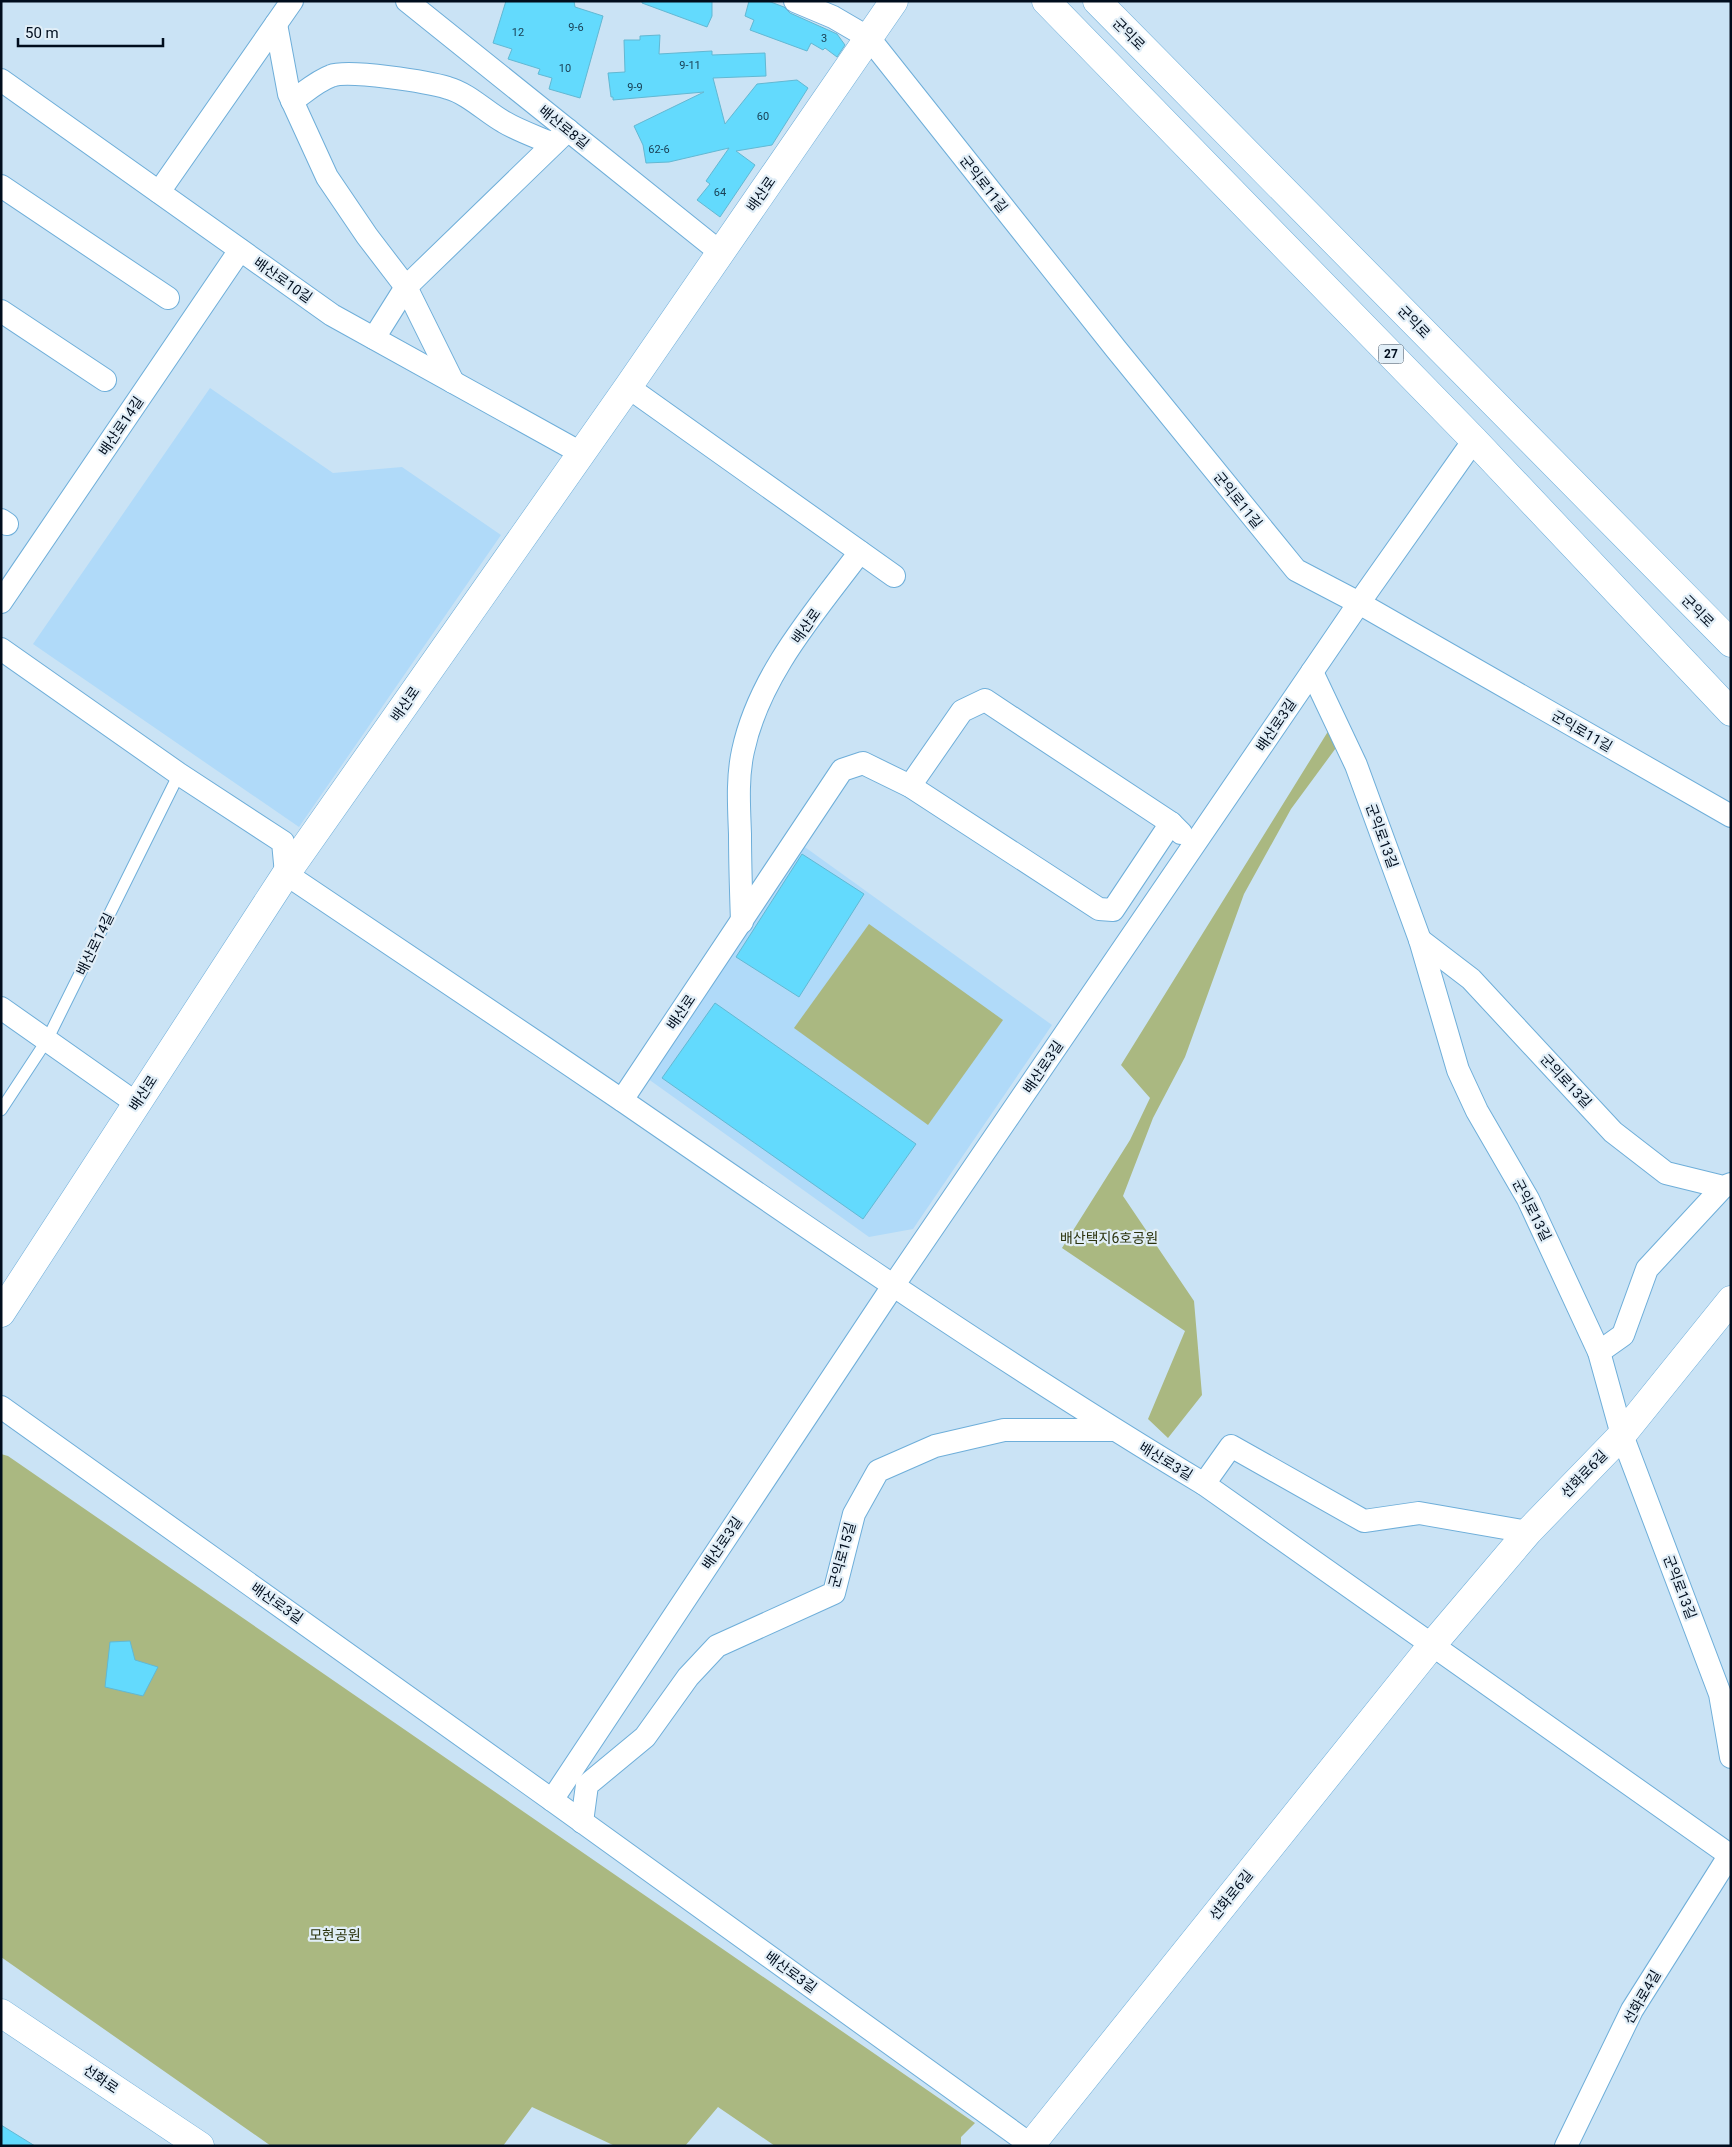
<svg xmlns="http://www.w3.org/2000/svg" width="1732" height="2147" font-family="Roboto,'Noto Sans KR',sans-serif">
<rect width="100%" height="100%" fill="#cae3f5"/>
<!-- built -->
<g fill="#b0daf9">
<polygon points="210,388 333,473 402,467 501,535 299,827 33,644"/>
<polygon points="802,845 1052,1025 913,1229 869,1237 644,1076"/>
</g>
<!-- green -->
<g fill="#aab881">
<polygon points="1332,725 1344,737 1291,809 1244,894 1185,1057 1153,1118 1123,1196 1194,1301 1202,1395 1168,1438 1148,1419 1185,1331 1062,1248 1130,1140 1150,1098 1121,1065"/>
<polygon points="869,924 1003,1020 928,1125 794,1028"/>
<polygon points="1,1454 8,1456 975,2123 961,2137 961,2146 775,2146 718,2107 685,2146 615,2146 532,2107 503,2146 271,2146 1,1957"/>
</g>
<!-- building -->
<g fill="#63dafd" stroke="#62b8d3">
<polygon points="506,1 574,1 575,7 603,16 580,98 549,89 552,78 538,74 540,69 508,59 512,49 493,43"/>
<polygon points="642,1 712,1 712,16 707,27 642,3"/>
<polygon points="749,1 768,1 784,7 790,13 837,34 845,45 837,57 825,48 823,50 811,43 807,51 750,30 754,20 745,16"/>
<polygon points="660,35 659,54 712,51 712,55 765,53 766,76 713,78 725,124 757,84 797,80 808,88 772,145 736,151 755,165 720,217 697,200 710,184 706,181 729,148 669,162 646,163 643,145 634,126 704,92 613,100 613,97 611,97 608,73 625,72 624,40 640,40 640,36"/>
<polygon points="802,854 864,894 799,997 736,957"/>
<polygon points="715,1003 916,1144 863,1219 662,1078"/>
<polygon points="130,1641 135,1660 158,1667 143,1696 105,1687 110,1642"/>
<polygon points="1,2125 35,2146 1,2146"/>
</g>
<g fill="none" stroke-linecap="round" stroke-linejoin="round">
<defs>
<polyline id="service" points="1,1110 47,1040 179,774"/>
<g id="minor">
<polyline points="407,1 720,252"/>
<polyline points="795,1 833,17 869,38 1116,349 1296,570 1359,603 1731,816"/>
<polyline points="276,24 289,94 327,177 367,236 406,287 453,382"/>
<polyline points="1,80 332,315 581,453"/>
<path d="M 292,101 C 304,93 317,81 331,76 C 348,69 429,82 448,88 C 469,94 486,112 504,122 C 519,131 537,137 553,144"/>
<polyline points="1,186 168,298"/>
<polyline points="159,192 292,1"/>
<polyline points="1,311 105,380"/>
<polyline points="374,338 406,287 568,130"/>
<polyline points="628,387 894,576"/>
<polyline points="1,520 7,524"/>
<polyline points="1,602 240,250"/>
<path d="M 1,649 L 179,774 L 283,842 L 286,874 C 399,950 513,1026 626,1103 C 816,1234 1006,1365 1204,1484 L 1731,1856"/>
<polyline points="1312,672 1356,765 1420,940 1458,1070 1477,1111 1528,1199 1599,1352 1622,1435 1720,1694 1731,1757"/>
<polyline points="910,786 962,711 985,700 1171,823 1181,833"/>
<path d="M 742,922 C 741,893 740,863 740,834 C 739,807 737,778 743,751 C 759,675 815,612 860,552"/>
<polyline points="1420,940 1471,979 1613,1132 1666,1173 1723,1187 1731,1184"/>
<polyline points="1,1008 136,1103"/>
<polyline points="622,1100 842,770 863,763 910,786 1099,909 1113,910 1171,823"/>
<polyline points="1599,1352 1623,1335 1647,1269 1723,1187"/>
<polyline points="1,1407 552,1800 1031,2145"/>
<polyline points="1204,1484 1231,1446 1364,1521 1419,1513 1528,1532"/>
<polyline points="552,1800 893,1286 1359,603 1474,440"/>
<polyline points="582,1822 587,1785 645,1737 688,1677 717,1646 834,1593 854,1514 878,1471 935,1446 1004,1430 1113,1430"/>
<polyline points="1566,2146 1632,2010 1731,1853"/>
</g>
<g id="tertiary">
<polyline points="1,1313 286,874 628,387 894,1"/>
<polyline points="1030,2146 1432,1645 1528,1532 1622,1435 1731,1300"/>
</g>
<polyline id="secondary" points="1,2013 200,2146"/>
<g id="primary">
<polyline points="1046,1 1474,440 1731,712"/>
<polyline points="1097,1 1731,643"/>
</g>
</defs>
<!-- service casing -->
<use href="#service" stroke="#6eaed9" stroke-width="13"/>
<!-- minor casing -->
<use href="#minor" stroke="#6eaed9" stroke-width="24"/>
<!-- tertiary casing -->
<use href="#tertiary" stroke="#6eaed9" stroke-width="29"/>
<!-- secondary casing -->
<use href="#secondary" stroke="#6eaed9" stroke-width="29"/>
<!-- primary casing -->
<use href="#primary" stroke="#6eaed9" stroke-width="29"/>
<!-- service -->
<use href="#service" stroke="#fff" stroke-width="11"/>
<!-- minor -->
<use href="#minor" stroke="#fff" stroke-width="22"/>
<!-- tertiary -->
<use href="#tertiary" stroke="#fff" stroke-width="28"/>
<!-- secondary -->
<use href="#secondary" stroke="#fff" stroke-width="28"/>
<!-- primary -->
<use href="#primary" stroke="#fff" stroke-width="28"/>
</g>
<g text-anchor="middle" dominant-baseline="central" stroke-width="4.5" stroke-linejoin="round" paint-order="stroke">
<!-- number labels -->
<g font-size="11" fill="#194055">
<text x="576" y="27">9-6</text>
<text x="518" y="32">12</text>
<text x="824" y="38">3</text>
<text x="690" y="65">9-11</text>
<text x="565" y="68">10</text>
<text x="635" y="87">9-9</text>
<text x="763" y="116">60</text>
<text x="659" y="149">62-6</text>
<text x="720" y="192">64</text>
</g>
<!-- shield labels -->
<rect fill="#e1eef7" stroke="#44505e" stroke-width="1" x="1378.5" y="344.5" width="25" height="19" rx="4"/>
<g font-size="12" font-weight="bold" fill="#000d1d">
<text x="1391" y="354">27</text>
</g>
<!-- street labels -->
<g font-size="14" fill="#000d1d" stroke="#e1eef7">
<text transform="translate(1129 34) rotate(45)">군익로</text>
<text transform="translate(564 127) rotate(39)">배산로8길</text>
<text transform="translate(984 184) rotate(52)">군익로11길</text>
<text transform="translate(761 194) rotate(-55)">배산로</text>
<text transform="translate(283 280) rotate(35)">배산로10길</text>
<text transform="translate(1414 322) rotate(46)">군익로</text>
<text transform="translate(121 426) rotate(-56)">배산로14길</text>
<text transform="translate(1238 500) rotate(51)">군익로11길</text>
<text transform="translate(1698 611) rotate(45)">군익로</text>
<text transform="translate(806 626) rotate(-55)">배산로</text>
<text transform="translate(405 704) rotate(-55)">배산로</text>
<text transform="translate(1276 725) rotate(-56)">배산로3길</text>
<text transform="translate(1582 731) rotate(30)">군익로11길</text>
<text transform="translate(1382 836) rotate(70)">군익로13길</text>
<text transform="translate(95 944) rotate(-64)">배산로14길</text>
<text transform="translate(681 1012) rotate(-56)">배산로</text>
<text transform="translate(1043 1067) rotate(-56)">배산로3길</text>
<text transform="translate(1566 1081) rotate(47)">군의로13길</text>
<text transform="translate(143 1093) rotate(-57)">배산로</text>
<text transform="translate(1532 1210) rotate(63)">군익로13길</text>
<text transform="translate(1166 1461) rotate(31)">배산로3길</text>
<text transform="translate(1584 1474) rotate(-46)">선화로6길</text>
<text transform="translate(722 1543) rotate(-56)">배산로3길</text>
<text transform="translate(842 1555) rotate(-75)">군익로15길</text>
<text transform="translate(1680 1587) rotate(69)">군익로13길</text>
<text transform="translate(277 1603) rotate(35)">배산로3길</text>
<text transform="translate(1231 1895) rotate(-51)">선화로6길</text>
<text transform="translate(791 1972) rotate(36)">배산로3길</text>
<text transform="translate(1642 1997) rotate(-60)">선화로4길</text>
<text transform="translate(101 2079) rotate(34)">선화로</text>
</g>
<!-- park labels -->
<g font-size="14" fill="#2b330d" stroke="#e1eef7">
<text x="1109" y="1238">배산택지6호공원</text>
<text x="335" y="1935">모현공원</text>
</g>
</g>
<!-- border -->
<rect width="1732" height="2147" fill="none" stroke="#000d1d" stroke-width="5"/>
<!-- scale -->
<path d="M18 38v8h145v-8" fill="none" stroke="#000d1d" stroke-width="2.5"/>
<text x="25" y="38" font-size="15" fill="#000d1d" stroke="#e1eef7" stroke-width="4" paint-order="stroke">50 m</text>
</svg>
